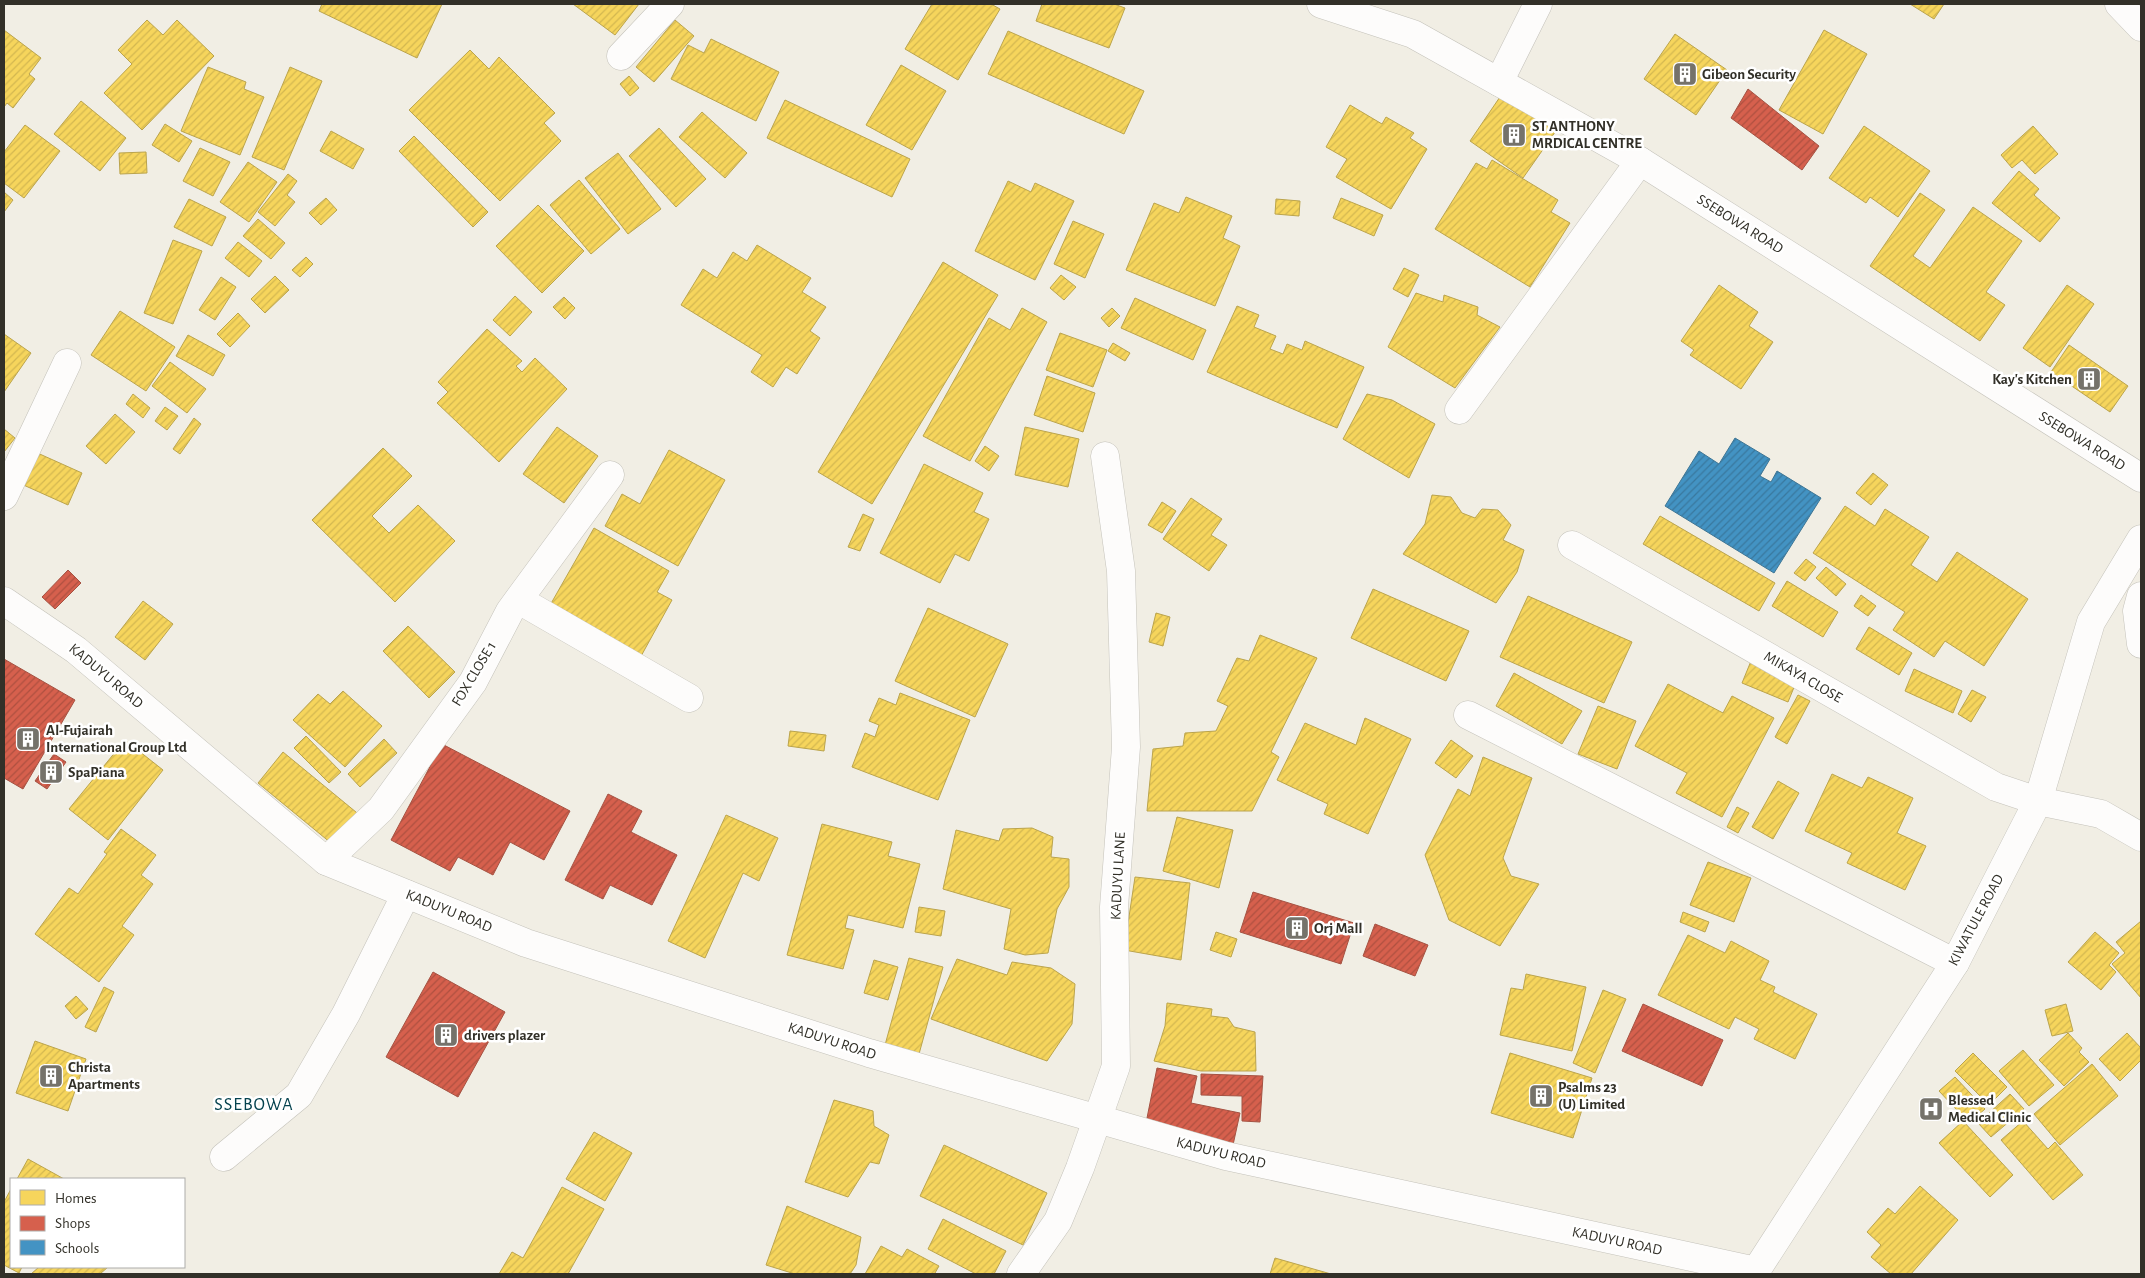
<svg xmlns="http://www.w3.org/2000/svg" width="2145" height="1278" font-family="'Alegreya Sans',sans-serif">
<defs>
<pattern id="homes-hatch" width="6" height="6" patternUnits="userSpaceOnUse" patternTransform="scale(1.25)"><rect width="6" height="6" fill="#f6d55c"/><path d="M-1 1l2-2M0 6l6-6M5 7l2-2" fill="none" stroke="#d3b750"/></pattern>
<pattern id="shops-hatch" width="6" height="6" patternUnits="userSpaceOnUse" patternTransform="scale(1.25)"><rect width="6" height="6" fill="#d6604d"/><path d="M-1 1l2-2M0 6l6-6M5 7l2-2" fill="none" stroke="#ae5040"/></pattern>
<pattern id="schools-hatch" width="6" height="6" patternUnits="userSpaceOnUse" patternTransform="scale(1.25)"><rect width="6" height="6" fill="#4393c3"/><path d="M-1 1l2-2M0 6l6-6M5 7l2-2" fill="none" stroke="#39789e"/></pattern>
</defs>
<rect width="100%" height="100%" fill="#f1eee4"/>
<!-- homes -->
<g fill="url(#homes-hatch)" stroke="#bba44c">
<polygon points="322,4 442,4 417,58 319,11"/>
<polygon points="573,4 639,4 615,35"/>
<polygon points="932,4 991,4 1000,9 958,80 905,49"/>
<polygon points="1042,4 1114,4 1125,8 1109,48 1036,21"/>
<polygon points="1910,4 1944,4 1934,19"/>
<polygon points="147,20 163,35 177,20 214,56 142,130 104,93 132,64 118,50"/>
<polygon points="675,20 694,36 654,82 636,67"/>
<polygon points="4,30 41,58 29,74 35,79 13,108 7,103 4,107"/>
<polygon points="1824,30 1867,54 1823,134 1779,110"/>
<polygon points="1008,31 1144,91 1124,134 988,74"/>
<polygon points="1675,34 1727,70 1696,115 1644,79"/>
<polygon points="711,39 779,72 756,121 671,79 688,45 704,53"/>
<polygon points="470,50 489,69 499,57 555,113 544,123 561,141 500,201 409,110"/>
<polygon points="901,65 946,91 912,150 866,125"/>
<polygon points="208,67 246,82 244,89 264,97 240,155 181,131"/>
<polygon points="290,67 322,81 284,170 252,157"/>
<polygon points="629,76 639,88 630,96 620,84"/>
<polygon points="1504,91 1558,128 1523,178 1470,141"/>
<polygon points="785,100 910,159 892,197 767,138"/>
<polygon points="81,101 126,138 100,171 54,134"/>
<polygon points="1350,105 1382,124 1386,117 1414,133 1410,138 1427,149 1391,209 1336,177 1347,159 1326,147"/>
<polygon points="702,112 747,153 725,178 679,137"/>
<polygon points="165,124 192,141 179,162 152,145"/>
<polygon points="25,125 60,151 24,198 4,183 4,152"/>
<polygon points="1864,126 1930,171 1898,217 1870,197 1866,203 1829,178"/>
<polygon points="2033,126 2058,154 2035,174 2022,160 2012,168 2001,155"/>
<polygon points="659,128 706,179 676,207 629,156"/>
<polygon points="331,131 364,149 353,169 320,151"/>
<polygon points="414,136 488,212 473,227 399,151"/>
<polygon points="200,148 230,162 213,196 183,181"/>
<polygon points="146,152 147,173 120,174 119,153"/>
<polygon points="618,153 661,209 628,234 585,178"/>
<polygon points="1492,160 1558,200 1551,212 1570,223 1530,287 1435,229 1476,163 1487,169"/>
<polygon points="248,162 277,182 249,222 220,202"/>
<polygon points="2019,171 2039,189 2034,195 2060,218 2040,242 1992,203"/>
<polygon points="288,174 297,181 287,195 295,202 275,226 258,212"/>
<polygon points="579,180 620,229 591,254 550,205"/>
<polygon points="1008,181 1031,192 1035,183 1074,201 1035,280 975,251"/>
<polygon points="4,192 13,200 4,212"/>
<polygon points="1920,193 1945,210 1913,256 1930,268 1973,207 2022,241 1986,292 2005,305 1980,341 1870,266"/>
<polygon points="1186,197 1232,216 1223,238 1240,246 1215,306 1126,270 1154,203 1179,213"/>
<polygon points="326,198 337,210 321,225 309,213"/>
<polygon points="1341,198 1383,215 1374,236 1333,218"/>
<polygon points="189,199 226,217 212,246 174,227"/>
<polygon points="1276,199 1300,201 1299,216 1275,214"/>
<polygon points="538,205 584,251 542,293 496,246"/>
<polygon points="258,219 285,243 271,259 243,236"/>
<polygon points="1073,221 1104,234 1085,278 1054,264"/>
<polygon points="173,240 202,251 173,324 144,313"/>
<polygon points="238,242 262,261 249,277 225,258"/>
<polygon points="757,245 811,278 802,292 826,307 810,331 820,338 797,374 786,367 773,387 751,372 762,355 681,305 703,269 717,278 733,252 747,261"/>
<polygon points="306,257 313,264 300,277 292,270"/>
<polygon points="943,262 998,295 872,504 818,472"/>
<polygon points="1404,268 1419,275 1408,297 1393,289"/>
<polygon points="1061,275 1076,287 1064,300 1050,288"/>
<polygon points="275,276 289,290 265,313 251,299"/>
<polygon points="221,277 236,287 215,320 199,310"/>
<polygon points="1719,285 1758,312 1749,326 1773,342 1741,389 1690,355 1694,350 1681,341"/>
<polygon points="2067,285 2094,304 2050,367 2023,348"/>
<polygon points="1416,293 1443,302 1444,295 1478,307 1477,315 1500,327 1455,388 1388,347"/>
<polygon points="515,296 532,312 510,336 493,320"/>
<polygon points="564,297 575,308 565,319 553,307"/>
<polygon points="1135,298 1206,330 1193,360 1121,328"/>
<polygon points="1237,306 1259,315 1254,327 1276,336 1270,349 1283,354 1287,344 1302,350 1305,341 1364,367 1337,428 1207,372"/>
<polygon points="1022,308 1047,322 970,461 923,436 989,318 1010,330"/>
<polygon points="1112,308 1120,316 1109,327 1101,318"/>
<polygon points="120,311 175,347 146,391 91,355"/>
<polygon points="238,313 250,326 230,347 217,334"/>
<polygon points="487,329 522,361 516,366 522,372 535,358 567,389 499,462 437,403 448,392 438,382"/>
<polygon points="1060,333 1107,350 1093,387 1046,370"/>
<polygon points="4,334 31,353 4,392"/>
<polygon points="188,335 225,355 213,376 176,356"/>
<polygon points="1113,343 1130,353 1125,361 1108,351"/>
<polygon points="2069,345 2128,386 2110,412 2051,372"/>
<polygon points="170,362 206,389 187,413 152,386"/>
<polygon points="1047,376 1095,393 1083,432 1034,415"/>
<polygon points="133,394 150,408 143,418 126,404"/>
<polygon points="1367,394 1392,400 1435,424 1409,478 1343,439"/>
<polygon points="165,407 178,416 167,430 155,421"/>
<polygon points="115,414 135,432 106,464 86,446"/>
<polygon points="194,418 201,424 180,454 173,449"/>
<polygon points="557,427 598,456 564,503 523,474"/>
<polygon points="1025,427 1079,439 1068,487 1015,475"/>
<polygon points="4,429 15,438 4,452"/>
<polygon points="985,446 999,456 989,471 975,461"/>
<polygon points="383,448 412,476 372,516 389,533 418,505 455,541 395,602 312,520"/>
<polygon points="669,450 725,480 678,566 605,526 622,494 640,504"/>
<polygon points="33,451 82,473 68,505 19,483"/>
<polygon points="924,464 983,493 974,512 989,519 969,561 955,554 940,583 880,553"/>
<polygon points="1873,473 1888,485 1871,505 1856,493"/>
<polygon points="1432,495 1451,497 1462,513 1475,518 1482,509 1498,510 1511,525 1503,540 1524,550 1517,572 1496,603 1403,554 1425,524"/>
<polygon points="1191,498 1222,519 1211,535 1227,545 1209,571 1163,539"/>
<polygon points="1162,502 1176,511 1162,533 1148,525"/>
<polygon points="1845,506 1875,526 1885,509 1929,537 1911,565 1937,582 1957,552 2028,599 1984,666 1945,641 1934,657 1893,630 1905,612 1813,553"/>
<polygon points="863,514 874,519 860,551 848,547"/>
<polygon points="1660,516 1775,583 1759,611 1643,544"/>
<polygon points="594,528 669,571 657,592 672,600 640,658 549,607"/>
<polygon points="1806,559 1816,567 1805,581 1794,573"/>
<polygon points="1826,567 1846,584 1836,596 1816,578"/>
<polygon points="1787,581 1838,612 1823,637 1772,606"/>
<polygon points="1373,589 1469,631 1446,681 1351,638"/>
<polygon points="1861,595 1876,606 1868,616 1854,606"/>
<polygon points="1528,596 1632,642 1604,703 1500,657"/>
<polygon points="143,601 173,624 145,660 115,637"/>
<polygon points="928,608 1008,644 975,717 895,681"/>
<polygon points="1156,613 1170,617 1163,646 1149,642"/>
<polygon points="408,626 455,672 429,698 383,651"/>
<polygon points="1869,627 1912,653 1899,675 1856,649"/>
<polygon points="1260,635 1317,658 1271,752 1279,757 1252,811 1147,811 1153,749 1183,746 1185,733 1216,731 1228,706 1217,701 1237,658 1249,661"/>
<polygon points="1751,661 1797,680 1788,702 1742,683"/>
<polygon points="1914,669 1962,691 1953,713 1905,691"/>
<polygon points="1514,673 1582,711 1562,744 1496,706"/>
<polygon points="1668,684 1723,713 1732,696 1774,718 1722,817 1676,793 1687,773 1635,746"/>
<polygon points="1972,690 1986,697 1971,722 1958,714"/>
<polygon points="343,691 382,726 345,767 293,720 318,694 330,704"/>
<polygon points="900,693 970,720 938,800 852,767 865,733 875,737 879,725 869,721 879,698 896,705"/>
<polygon points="1798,695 1810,701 1787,744 1775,737"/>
<polygon points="1598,706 1636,721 1617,769 1578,754"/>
<polygon points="1365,718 1411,739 1368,834 1324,814 1328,804 1277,780 1305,723 1356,745"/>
<polygon points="790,731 826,735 824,751 788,746"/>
<polygon points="306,736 341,772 329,783 294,748"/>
<polygon points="384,739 397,753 360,787 348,774"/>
<polygon points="125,740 163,770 108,840 69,809"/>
<polygon points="1451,740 1473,756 1456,778 1435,763"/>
<polygon points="283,752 362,817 337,848 258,783"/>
<polygon points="1483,757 1532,778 1503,858 1511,876 1539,884 1500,946 1449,920 1425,855 1458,789 1470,796"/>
<polygon points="1832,774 1862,788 1868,777 1913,798 1897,833 1926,846 1905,890 1847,863 1852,853 1805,831"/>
<polygon points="1778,781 1799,793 1773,839 1752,827"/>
<polygon points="1737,807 1749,813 1738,833 1727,827"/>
<polygon points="726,815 778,838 759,881 743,873 705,958 668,941"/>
<polygon points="1177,817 1233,830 1219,888 1163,871"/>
<polygon points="822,824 892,842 888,856 920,864 903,928 848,915 845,928 854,930 843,969 787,955"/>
<polygon points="1032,828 1053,837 1051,857 1069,859 1069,887 1057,909 1048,953 1025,955 1004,949 1011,909 943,889 956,830 999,841 1003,829"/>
<polygon points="121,829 156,855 141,875 153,884 122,926 134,935 99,982 35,934 69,888 78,894 107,854 104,852"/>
<polygon points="1708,862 1751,878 1734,922 1690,905"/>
<polygon points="1135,877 1190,883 1181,960 1124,950"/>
<polygon points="919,907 945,911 941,936 915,932"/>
<polygon points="1683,912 1709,922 1705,932 1680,922"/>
<polygon points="2141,921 2141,998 2112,964 2125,953 2116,942"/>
<polygon points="1216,932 1237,939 1231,957 1210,950"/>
<polygon points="2095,932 2119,953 2109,965 2116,972 2101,990 2068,962"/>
<polygon points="1688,935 1725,953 1731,941 1769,961 1760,980 1775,987 1773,992 1817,1014 1795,1059 1754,1039 1759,1029 1735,1017 1729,1029 1658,995"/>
<polygon points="909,958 943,967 919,1054 885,1045"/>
<polygon points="957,959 1007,975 1012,962 1051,968 1075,984 1072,1024 1047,1061 931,1019"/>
<polygon points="874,960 898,967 888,1000 864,993"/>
<polygon points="1526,974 1586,987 1572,1051 1500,1035 1511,988 1523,990"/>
<polygon points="104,987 114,992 96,1032 85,1027"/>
<polygon points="1603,990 1626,999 1595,1073 1573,1063"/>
<polygon points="76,996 88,1009 76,1019 65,1006"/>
<polygon points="1167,1003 1212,1009 1211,1016 1228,1018 1234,1027 1255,1032 1256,1071 1201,1071 1154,1061 1165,1026"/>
<polygon points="2066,1004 2073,1031 2052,1036 2045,1010"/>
<polygon points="2068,1033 2082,1048 2079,1052 2089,1062 2064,1086 2039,1060"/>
<polygon points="2127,1033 2141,1048 2141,1060 2120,1081 2099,1059"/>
<polygon points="35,1041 86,1059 68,1111 16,1093"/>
<polygon points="2023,1050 2054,1085 2029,1106 1999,1071"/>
<polygon points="1510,1053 1592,1078 1573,1138 1491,1113"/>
<polygon points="1973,1053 2007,1087 1989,1105 1955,1071"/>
<polygon points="2092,1064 2118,1096 2060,1145 2034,1114"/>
<polygon points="1955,1077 1985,1109 1969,1123 1939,1091"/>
<polygon points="2010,1094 2024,1109 1991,1137 1978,1123"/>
<polygon points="834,1100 873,1111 874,1126 889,1135 879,1164 870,1162 848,1197 805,1182"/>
<polygon points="1963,1121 2013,1175 1990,1197 1939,1143"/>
<polygon points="2023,1121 2048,1149 2055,1142 2083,1175 2053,1200 2001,1140"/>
<polygon points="594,1132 632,1153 605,1201 566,1179"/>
<polygon points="944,1145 1047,1193 1023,1245 920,1196"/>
<polygon points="28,1159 64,1179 17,1179"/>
<polygon points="1920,1186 1958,1220 1911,1274 1891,1274 1871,1257 1881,1245 1867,1232 1888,1208 1895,1214"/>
<polygon points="562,1187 604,1209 568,1274 499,1274 512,1252 523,1258"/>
<polygon points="11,1189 11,1267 22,1267 19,1273 4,1265 4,1202"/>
<polygon points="787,1206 861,1237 856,1265 850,1274 795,1274 766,1265"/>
<polygon points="943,1219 1006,1251 994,1274 976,1274 928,1249"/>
<polygon points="881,1246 902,1257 907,1249 939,1266 935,1273 937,1274 865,1274"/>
<polygon points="1275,1258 1331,1274 1270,1274"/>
<polygon points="39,1267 108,1267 100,1274 31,1274"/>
</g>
<!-- shops -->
<g fill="url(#shops-hatch)" stroke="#a55242">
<polygon points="1748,89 1819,146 1802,170 1731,118"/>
<polygon points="68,570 81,583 55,609 42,597"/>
<polygon points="4,659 75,700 23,789 4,778"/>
<polygon points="442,744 570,811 544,860 510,842 493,875 458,857 450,871 391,840"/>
<polygon points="54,754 66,762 47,789 35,781"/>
<polygon points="608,794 642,811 631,832 677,855 652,905 610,885 603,899 565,880"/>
<polygon points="1253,892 1354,923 1341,964 1240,932"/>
<polygon points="1375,924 1428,945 1415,976 1363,956"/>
<polygon points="433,972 505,1012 458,1097 386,1057"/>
<polygon points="1643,1004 1723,1040 1702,1086 1622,1051"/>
<polygon points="1157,1068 1197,1076 1191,1103 1240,1113 1233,1145 1145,1128"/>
<polygon points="1201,1074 1263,1076 1260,1122 1242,1121 1242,1096 1201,1095"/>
</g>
<!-- schools -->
<polygon fill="url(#schools-hatch)" stroke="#3e7594" points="1735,438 1770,459 1760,476 1771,482 1777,471 1821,498 1774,573 1665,506 1699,451 1719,464"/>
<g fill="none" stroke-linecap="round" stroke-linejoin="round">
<defs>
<g id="minor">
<polyline points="1321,4 1413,34 1640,161 2141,478"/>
<polyline points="2119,4 2141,27"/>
<polyline points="621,56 670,4"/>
<polyline points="1499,82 1538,4"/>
<polyline points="1459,410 1640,161"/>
<polyline points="4,496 67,363"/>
<polyline points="1572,545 1996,787 2038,801"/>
<polyline points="519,600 689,698"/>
<polyline points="4,601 76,650 326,861 526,943 869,1053 1226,1156 1756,1271"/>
<polyline points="1468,715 1955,963"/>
<polyline points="326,861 381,809 473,682 510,611 610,475"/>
<polyline points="224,1157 299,1095 346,1014 406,894"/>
<polyline points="1021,1274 1058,1221 1080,1168 1116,1066 1114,907 1126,747 1121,571 1105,456"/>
</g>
<g id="major">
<polyline points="2141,596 2137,611 2141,644"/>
<polyline points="2038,801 2101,814 2141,837"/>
<polyline points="1754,1274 1955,963 2038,801 2091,622 2141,539"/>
</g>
</defs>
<!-- minor casing -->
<use href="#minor" stroke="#c4c2ba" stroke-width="29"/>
<!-- major casing -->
<use href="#major" stroke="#c4c2ba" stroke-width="29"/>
<!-- minor -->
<use href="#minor" stroke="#fdfcfb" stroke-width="28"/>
<!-- major -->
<use href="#major" stroke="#fdfcfb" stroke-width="28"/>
</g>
<!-- icons -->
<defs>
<symbol id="building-square" viewBox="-11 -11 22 22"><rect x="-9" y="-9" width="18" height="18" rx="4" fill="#75726a" stroke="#fff"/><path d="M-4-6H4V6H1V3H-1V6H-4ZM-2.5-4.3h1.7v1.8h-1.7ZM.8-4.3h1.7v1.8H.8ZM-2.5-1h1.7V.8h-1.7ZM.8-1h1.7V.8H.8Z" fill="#fff"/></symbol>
<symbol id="hospital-square" viewBox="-11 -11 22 22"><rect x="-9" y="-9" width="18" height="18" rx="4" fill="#75726a" stroke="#fff"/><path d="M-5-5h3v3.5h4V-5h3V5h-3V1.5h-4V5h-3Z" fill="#fff"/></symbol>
</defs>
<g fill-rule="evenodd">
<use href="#building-square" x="1671" y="60" width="28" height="28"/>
<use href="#building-square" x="1500" y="121" width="28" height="28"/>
<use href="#building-square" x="2075" y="365" width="28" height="28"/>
<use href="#building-square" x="14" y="725" width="28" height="28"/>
<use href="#building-square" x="37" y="758" width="28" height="28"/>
<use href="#building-square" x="1283" y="914" width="28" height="28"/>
<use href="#building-square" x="432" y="1021" width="28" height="28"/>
<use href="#building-square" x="37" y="1062" width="28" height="28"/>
<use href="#building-square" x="1527" y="1082" width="28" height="28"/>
<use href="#hospital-square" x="1917" y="1095" width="28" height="28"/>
</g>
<g text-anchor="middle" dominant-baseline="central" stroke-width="5" stroke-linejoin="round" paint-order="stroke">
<!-- poi labels -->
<g font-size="15" font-weight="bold" fill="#323028" stroke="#fff" text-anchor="start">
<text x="1702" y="74">Gibeon Security</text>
<text x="1532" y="126">ST ANTHONY<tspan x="1532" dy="17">MRDICAL CENTRE</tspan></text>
<text x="2072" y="379" text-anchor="end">Kay's Kitchen</text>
<text x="46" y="730">Al-Fujairah<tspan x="46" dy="17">International Group Ltd</tspan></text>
<text x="68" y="772">SpaPiana</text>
<text x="1314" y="928">Orj Mall</text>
<text x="464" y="1035">drivers plazer</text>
<text x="68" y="1067">Christa<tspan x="68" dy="17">Apartments</tspan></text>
<text x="1558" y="1087">Psalms 23<tspan x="1558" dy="17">(U) Limited</tspan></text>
<text x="1948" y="1100">Blessed<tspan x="1948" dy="17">Medical Clinic</tspan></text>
</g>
<!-- street labels -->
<g font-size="15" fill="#323028" stroke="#fff">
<text transform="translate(1740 224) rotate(32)">SSEBOWA ROAD</text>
<text transform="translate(2082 441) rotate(32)">SSEBOWA ROAD</text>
<text transform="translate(474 674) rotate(-59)">FOX CLOSE 1</text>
<text transform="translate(106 676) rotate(40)">KADUYU ROAD</text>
<text transform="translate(1803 677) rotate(30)">MIKAYA CLOSE</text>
<text transform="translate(1118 876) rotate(-87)">KADUYU LANE</text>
<text transform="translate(449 911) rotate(22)">KADUYU ROAD</text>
<text transform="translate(1976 920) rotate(-62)">KIWATULE ROAD</text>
<text transform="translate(832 1041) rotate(18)">KADUYU ROAD</text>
<text transform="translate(1221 1153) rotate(14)">KADUYU ROAD</text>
<text transform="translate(1617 1241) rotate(12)">KADUYU ROAD</text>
</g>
<!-- quarter labels -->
<g font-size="18" letter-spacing="1" fill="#05424e" stroke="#fff">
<text x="254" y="1105">SSEBOWA</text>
</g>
</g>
<!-- border -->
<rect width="2145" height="1278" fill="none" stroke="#323028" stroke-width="10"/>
<!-- legend -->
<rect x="10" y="1178" width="175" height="90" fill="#ffffff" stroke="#adaca9"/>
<rect x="20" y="1190" width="25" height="15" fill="#f6d55c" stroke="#adaca9"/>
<text x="55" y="1203" font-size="15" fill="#323028">Homes</text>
<rect x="20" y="1216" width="25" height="15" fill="#d6604d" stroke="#adaca9"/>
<text x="55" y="1228" font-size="15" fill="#323028">Shops</text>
<rect x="20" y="1240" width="25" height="15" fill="#4393c3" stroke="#adaca9"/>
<text x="55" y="1253" font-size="15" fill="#323028">Schools</text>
</svg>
